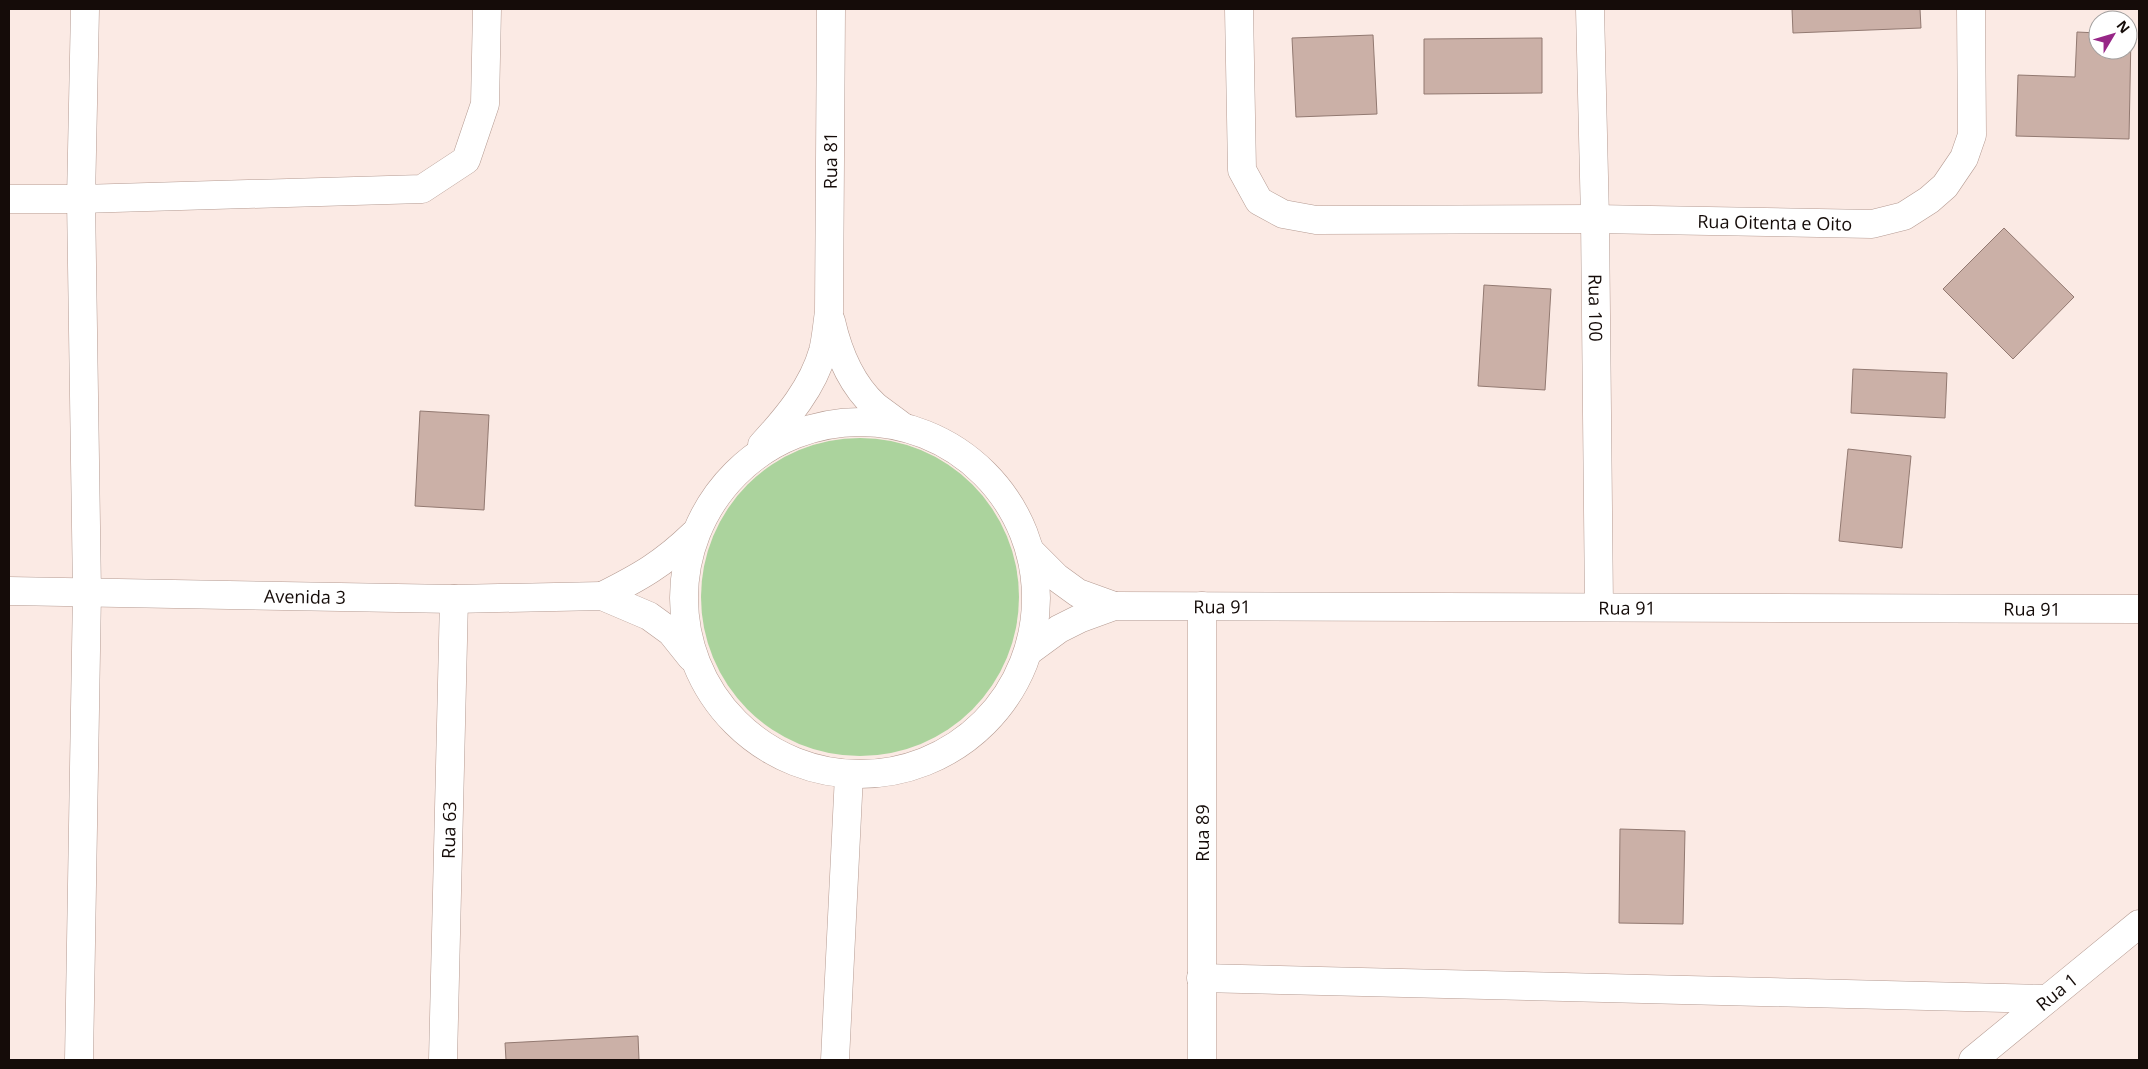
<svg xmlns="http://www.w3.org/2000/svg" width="2148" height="1069" font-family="'Open Sans',sans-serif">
<rect width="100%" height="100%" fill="#fbeae4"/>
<!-- green -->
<circle fill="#abd39d" cx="860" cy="597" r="159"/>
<!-- building -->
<g fill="#cbb0a7" stroke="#927971">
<polygon points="1792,9 1920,9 1921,28 1793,33"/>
<polygon points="2077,32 2098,33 2098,50 2128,50 2128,34 2131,34 2129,139 2016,136 2018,75 2075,77"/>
<polygon points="1373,35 1377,114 1296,117 1292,38"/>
<polygon points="1542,38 1542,93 1424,94 1424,39"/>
<polygon points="2004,228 2074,297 2013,359 1943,289"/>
<polygon points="1484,285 1551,289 1545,390 1478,386"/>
<polygon points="1853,369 1947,373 1945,418 1851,413"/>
<polygon points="420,411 489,415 484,510 415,506"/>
<polygon points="1848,449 1911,456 1902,548 1839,541"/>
<polygon points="1620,829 1685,831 1683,924 1619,923"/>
<polygon points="638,1036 639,1060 506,1060 505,1043"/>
</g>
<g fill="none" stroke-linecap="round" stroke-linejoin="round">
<defs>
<g id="minor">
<path id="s1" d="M 1239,9 L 1242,170 L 1259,201 L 1283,214 L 1316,220 L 1595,219 L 1872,224 L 1904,216 L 1929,200 L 1945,186 L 1964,158 L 1972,135 L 1971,9"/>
<path id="s2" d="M 1590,9 L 1595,219 L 1599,607"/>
<polyline points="9,199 81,199 422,189 466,160 485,104 487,9"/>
<path d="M 831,321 C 838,352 851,384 875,406 C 884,413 894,420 903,427"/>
<circle cx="860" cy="598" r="176"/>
<path id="s3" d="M 762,445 C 787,418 813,387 823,351 C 826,339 827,325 829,312 L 831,9"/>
<polyline points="1030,551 1056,577 1078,593 1114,606"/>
<path id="s4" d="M 9,591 L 454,599 L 602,596 L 649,616 L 671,632 L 691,657"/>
<path d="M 602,596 C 640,577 663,564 694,534"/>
<path id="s5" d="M 1029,651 L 1059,629 L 1081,618 L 1114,606 L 2139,609"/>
<polyline points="1201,978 2047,999"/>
<polyline points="79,1060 87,592 81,199 85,9"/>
<path id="s6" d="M 443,1060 L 454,599"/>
<polyline points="835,1060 849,775"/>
<polyline points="1202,1060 1202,606"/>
<path id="s7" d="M 1973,1060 L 2139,924"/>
</g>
</defs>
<!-- minor casing -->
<use href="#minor" stroke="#b59b92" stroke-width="29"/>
<!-- minor -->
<use href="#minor" stroke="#fff" stroke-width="28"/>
</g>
<g text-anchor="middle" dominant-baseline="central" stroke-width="4" stroke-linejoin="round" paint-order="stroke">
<!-- street labels -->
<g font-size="18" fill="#150c09" stroke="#fff">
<text stroke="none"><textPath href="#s3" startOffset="304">Rua 81</textPath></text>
<text stroke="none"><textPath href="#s1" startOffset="716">Rua Oitenta e Oito</textPath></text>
<text stroke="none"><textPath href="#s2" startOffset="299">Rua 100</textPath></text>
<text stroke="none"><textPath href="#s4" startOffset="296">Avenida 3</textPath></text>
<text stroke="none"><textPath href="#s5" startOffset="205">Rua 91</textPath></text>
<text stroke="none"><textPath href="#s5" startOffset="610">Rua 91</textPath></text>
<text stroke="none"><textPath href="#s5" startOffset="1015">Rua 91</textPath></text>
<text stroke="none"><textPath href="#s6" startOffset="230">Rua 63</textPath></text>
<text transform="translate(1202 833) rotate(-90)">Rua 89</text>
<text stroke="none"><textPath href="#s7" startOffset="108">Rua 1</textPath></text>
</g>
</g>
<!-- border -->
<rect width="2148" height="1069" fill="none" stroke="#150c09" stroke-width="20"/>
<!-- north arrow -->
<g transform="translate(2113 35) rotate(52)"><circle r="24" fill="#ffffff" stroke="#a19e9d"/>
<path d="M0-4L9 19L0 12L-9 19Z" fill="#972787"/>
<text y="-8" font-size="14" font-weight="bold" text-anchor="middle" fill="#150c09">N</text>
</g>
</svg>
